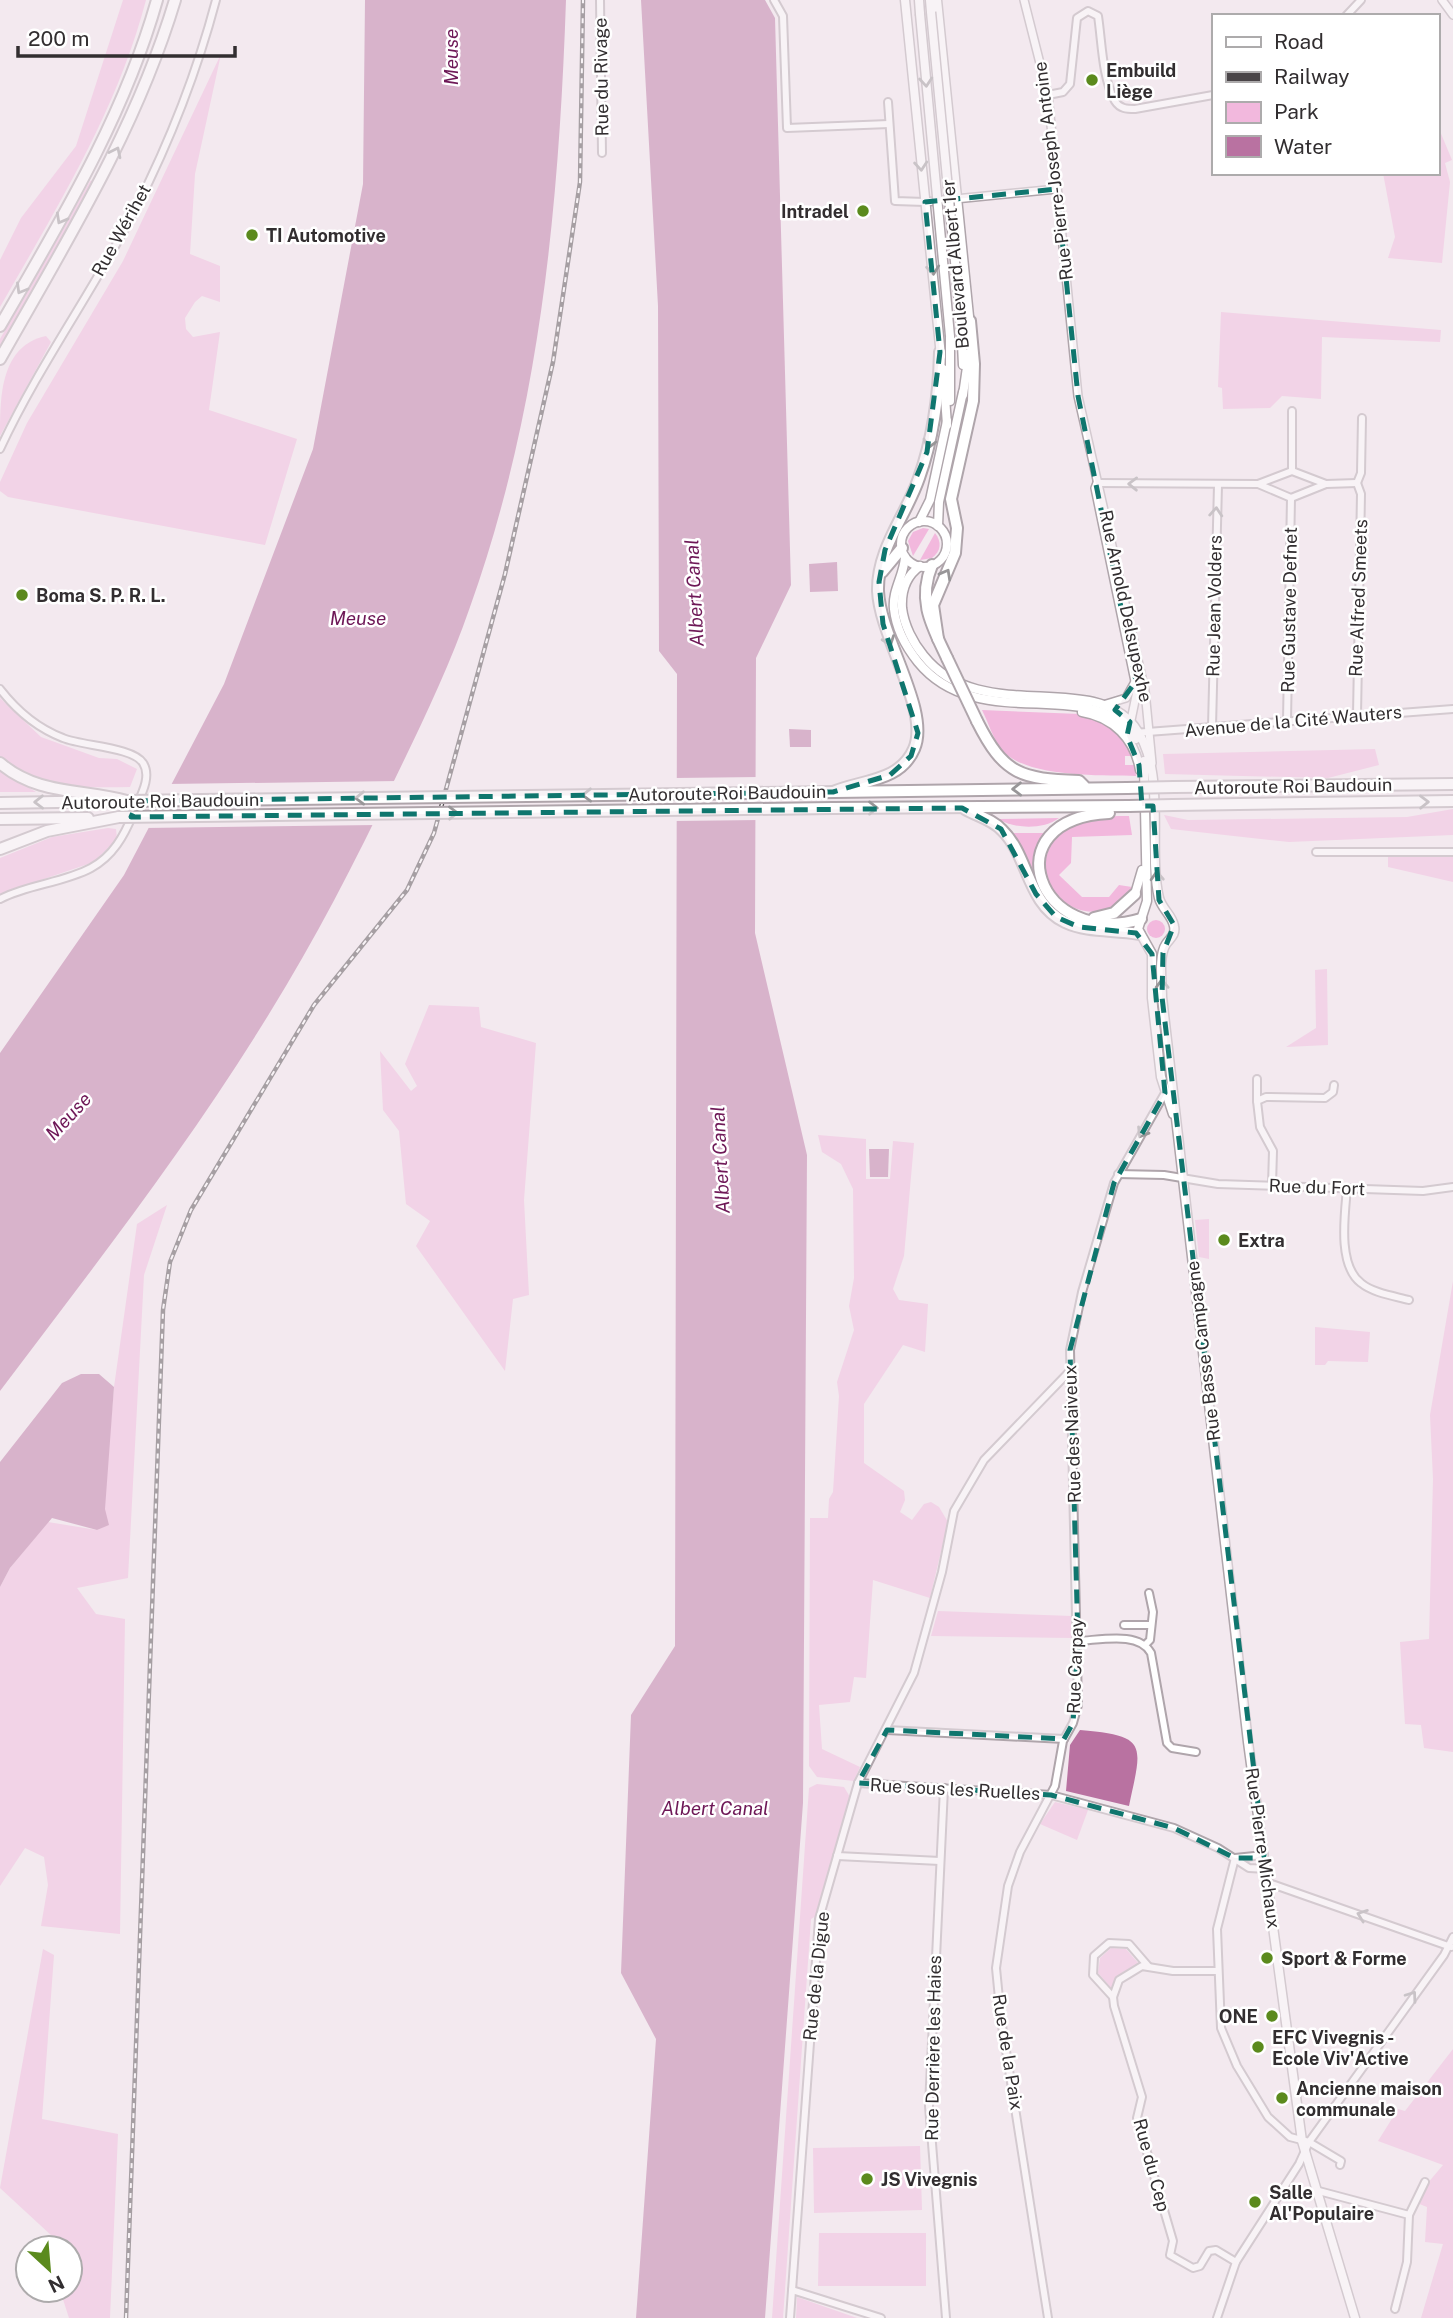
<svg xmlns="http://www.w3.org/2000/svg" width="1453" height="2318" font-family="'Public Sans',sans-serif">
<rect width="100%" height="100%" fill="#f3e9ef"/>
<!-- green -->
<g fill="#f2b8dd">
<path d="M 123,0 L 146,0 C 117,111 56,209 0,307 L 0,260 L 21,218 L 76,146 Z"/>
<polygon points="221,54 195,174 190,254 220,266 220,302 202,296 195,302 185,318 186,329 193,337 220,332 209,410 297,439 265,545 8,497 0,491 0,482 27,423 123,261"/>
<polygon points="1437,124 1452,160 1445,163 1450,182 1442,263 1388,258 1395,237 1383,173 1437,173"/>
<polygon points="97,179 0,347 0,339 90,181"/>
<polygon points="1221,312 1441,330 1440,342 1322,337 1321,399 1282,396 1270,408 1223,409 1222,388 1218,387"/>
<path d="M 46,336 L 51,342 L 0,436 C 0,397 0,346 46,336 Z"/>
<polygon points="923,528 929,529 913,556 908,541 913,532"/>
<path d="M 935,533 C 942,542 941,551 932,558 L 920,560 Z"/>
<path d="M 0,698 L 41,737 L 99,758 L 117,759 L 137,769 L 130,787 C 81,788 39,789 0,756 Z"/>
<path d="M 982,710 L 1080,714 C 1103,720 1126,731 1131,756 L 1125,756 L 1125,765 L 1135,765 L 1136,776 C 1102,775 1024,778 1001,749 C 993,738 988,722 982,710 Z"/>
<polygon points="1375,749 1379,765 1328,778 1165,774 1163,754"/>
<polygon points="0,770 36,792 0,792"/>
<polygon points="1453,809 1453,835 1289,842 1171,829 1164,815 1188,820 1407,817"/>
<path d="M 1129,816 L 1132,835 L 1072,837 L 1071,863 L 1059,875 L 1082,897 L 1109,897 L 1119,885 L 1132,887 C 1107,940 1023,899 1050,847 C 1057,832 1069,823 1086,819 C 1100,816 1115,816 1129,816 Z"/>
<path d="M 1059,818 C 1043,830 1014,829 998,819 Z"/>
<polygon points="108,828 116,829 117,839 94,862 0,894 0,858 52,837"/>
<polygon points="1010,833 1046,833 1036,851 1037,884"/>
<polygon points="1388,856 1453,857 1453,882 1388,867"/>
<circle cx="1156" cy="929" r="9"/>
<polygon points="1327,969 1328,1045 1286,1047 1316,1028 1315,970"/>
<polygon points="429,1005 479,1007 481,1027 536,1043 524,1200 529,1295 513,1299 505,1371 416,1246 430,1221 406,1204 399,1131 383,1110 380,1051 411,1091 417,1086 405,1064"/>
<polygon points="818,1135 866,1139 866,1179 890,1179 893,1141 914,1143 904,1256 893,1289 899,1300 928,1304 925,1352 903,1345 864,1404 864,1463 904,1491 905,1500 900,1512 912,1520 924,1504 931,1502 939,1507 948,1522 930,1598 873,1580 866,1678 854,1677 850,1702 819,1705 822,1749 860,1767 854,1781 817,1777 809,1766 810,1518 828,1518 829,1499 833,1492 839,1396 837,1382 854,1330 849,1306 854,1278 853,1189 841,1164 822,1152"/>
<polygon points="167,1205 144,1275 128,1578 77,1588 96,1614 125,1619 120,1934 41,1926 48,1885 44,1857 25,1848 0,1886 0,1587 10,1568 48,1522 97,1530 108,1524 103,1512 114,1387 137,1224"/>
<polygon points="1209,1219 1209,1259 1199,1257 1195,1220"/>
<polygon points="1453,1281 1453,1752 1424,1748 1421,1725 1405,1724 1400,1642 1429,1639 1433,1479 1430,1415"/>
<polygon points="1315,1327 1370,1332 1368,1362 1328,1361 1325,1365 1315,1365"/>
<polygon points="938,1611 1072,1616 1072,1638 931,1636"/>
<polygon points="817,1784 844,1787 850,1797 816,1916 811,1919 783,2318 772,2318 809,1788"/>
<polygon points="1055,1802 1088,1810 1077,1840 1040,1824"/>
<polygon points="1111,1948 1126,1949 1139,1964 1123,1972 1112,1989 1098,1973 1100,1958"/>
<polygon points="43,1949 54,1955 42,2119 118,2134 110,2318 69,2318 60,2290 70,2290 70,2248 65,2248 0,2188"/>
<polygon points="1453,2049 1453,2318 1421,2318 1443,2244 1425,2242 1427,2207 1417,2203 1427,2184 1443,2165 1378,2141 1398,2109 1405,2111"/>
<polygon points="920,2146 922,2210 814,2213 813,2148"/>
<polygon points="819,2233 926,2233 926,2286 818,2286"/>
<polygon points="797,2297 857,2318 796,2318"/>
</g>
<!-- water -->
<g fill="#b972a1">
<path d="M 365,0 L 566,0 C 559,206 540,411 470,607 C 449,668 421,725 393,783 C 355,862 315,940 269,1014 C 188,1146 93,1268 0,1391 L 0,1053 L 124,875 L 224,684 L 313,449 L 363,184 Z"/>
<polygon points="641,0 765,0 775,18 791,585 756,658 755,933 807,1155 803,1803 765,2318 636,2318 656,2039 621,1973 631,1715 675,1646 677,674 659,651 658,306"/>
<polygon points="837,562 838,591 810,592 809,564"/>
<polygon points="789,729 811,730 811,747 790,747"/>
<polygon points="869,1149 889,1149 888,1177 870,1177"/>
<polygon points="81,1374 99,1374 114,1387 105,1509 109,1525 97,1530 52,1518 10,1568 0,1587 0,1462 62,1383"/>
<path d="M 1080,1730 C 1149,1736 1142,1744 1129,1806 L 1066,1791 L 1070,1745 Z"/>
</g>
<!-- pier -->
<g fill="#f3e9ef">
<polygon points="759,777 759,820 675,821 675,778"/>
<polygon points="398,781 376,825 144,828 168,784"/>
</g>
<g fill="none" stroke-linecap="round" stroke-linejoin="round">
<defs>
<g id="minor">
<polyline points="600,0 602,153"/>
<polyline points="774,0 783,16 787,128 889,124"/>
<polyline points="1346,16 1361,0"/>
<path d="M 1048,95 L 1063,92 L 1070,84 L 1077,18 L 1088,11 L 1098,16 C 1102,42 1102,78 1115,101 C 1120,109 1127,109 1135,109 L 1213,95"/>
<polyline points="888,102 895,201 925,202"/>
<path d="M 0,449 C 39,365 94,290 136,208 C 170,141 197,72 216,0"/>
<polyline points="1292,471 1292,411"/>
<polyline points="1097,483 1258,484 1292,471 1326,484"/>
<polyline points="1357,483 1361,494 1357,715"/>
<polyline points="1357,483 1361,473 1362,418"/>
<polyline points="1258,484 1291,498 1326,484 1357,483"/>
<path d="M 0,689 C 17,711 37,728 63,738 C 82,746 133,747 143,763 C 153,778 138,800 133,814 C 124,836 113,856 91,868 C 63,883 29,884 0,899"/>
<polyline points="1287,721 1291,498"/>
<polyline points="1212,727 1218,485"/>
<polyline points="1134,733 1453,709"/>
<polyline points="1316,852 1453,852"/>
<polyline points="1257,1079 1257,1101"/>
<polyline points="1118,1174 1164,1175 1218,1184 1423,1191 1453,1187"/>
<polyline points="1272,1185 1273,1151 1260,1127 1257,1101 1266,1097 1325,1098 1333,1092 1334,1085"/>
<path d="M 1347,1188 C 1345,1213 1337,1265 1361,1283 C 1373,1293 1394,1296 1409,1300"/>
<polyline points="1124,1625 1149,1625"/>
<path d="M 1078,1641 C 1101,1640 1139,1631 1151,1653 L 1167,1743 L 1172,1748 L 1196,1752"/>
<polyline points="1146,1644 1150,1640 1153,1612 1149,1593"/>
<polyline points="887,1730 1064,1739"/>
<polyline points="858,1783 1051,1795 1174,1828 1218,1848 1249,1868 1267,1869"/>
<polyline points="944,1788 929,2106 946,2318"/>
<polyline points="837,1856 940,1861"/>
<polyline points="1235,1858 1217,1929 1221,2028 1237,2066 1268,2117 1290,2137 1309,2142 1341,2161 1340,2165"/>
<polyline points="1235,1858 1264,1855"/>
<polyline points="1269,1883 1451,1947"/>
<polyline points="1217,1971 1173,1971 1142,1966 1119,1980 1113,1997 1114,2006 1142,2097 1137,2118 1173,2241 1170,2255 1193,2268 1200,2266 1209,2251 1216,2250 1236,2262"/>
<polyline points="1113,1997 1093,1975 1094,1956 1109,1943 1129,1944 1148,1966"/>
<polyline points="1315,2190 1409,2215"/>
<polyline points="792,2290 881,2318"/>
<polyline points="1395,2309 1407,2262 1409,2215 1425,2182"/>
<polyline points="790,2318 819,1919 858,1783 914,1673 942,1572 954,1511 984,1460 1069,1372"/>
<polyline points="1048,2318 1001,2019 996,1968 1008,1886 1020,1852 1055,1786 1063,1741 1073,1723 1078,1705 1070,1350 1082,1292 1114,1183 1165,1093"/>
<polyline points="1217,2318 1236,2262 1299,2164 1309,2142 1444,1955 1453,1937"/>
</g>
<g id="tertiary">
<polyline points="1024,0 1048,95 1078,396 1145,691 1152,763"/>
<polyline points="1442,0 1453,15"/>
<polyline points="925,202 1057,189"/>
<polyline points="1097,483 1095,488 1137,691 1130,725"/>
<polyline points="1103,705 1126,698 1135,682"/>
</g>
<g id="secondary">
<polyline points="905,0 941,356"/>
<polyline points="919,0 920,14"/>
<polyline points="930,0 931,12"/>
<polyline points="937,0 970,326"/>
<polyline points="961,324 963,365"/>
<polyline points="943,369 947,425"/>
<polyline points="963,395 969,353"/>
<polyline points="950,401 950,336"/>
<circle cx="924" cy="544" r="23"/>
<polyline points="919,522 930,500 947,421"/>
<polyline points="938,526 939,502 963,392"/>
<path d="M 905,557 C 904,576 892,590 894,609 C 896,628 906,647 918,662 C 979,737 1093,672 1136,739"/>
<path d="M 920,566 C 906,576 901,591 902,608 C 904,625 913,643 924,656 C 980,726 1090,670 1134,726 C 1168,770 1147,847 1159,898 C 1162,909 1172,915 1174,926 C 1176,935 1170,938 1166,944 C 1158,956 1162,983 1162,997 L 1248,1742 L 1302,2141 L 1355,2318"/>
<path d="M 1082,712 C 1113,717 1135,739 1140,770"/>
<polyline points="1144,761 1147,901 1138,929 1152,954 1152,998 1161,1077 1173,1114"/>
<polyline points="1135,894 1142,870"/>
</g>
<g id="motorway">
<path d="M 0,326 C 60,222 124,117 157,0"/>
<path d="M 0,359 C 66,242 136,130 175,0"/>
<path d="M 932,565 C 917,601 932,626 947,658"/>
<polyline points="882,572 902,548"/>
<polyline points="938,639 933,605 955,553 957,528 951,499 973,401 974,364 970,321"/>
<path d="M 977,721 C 1004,775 1021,779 1079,781 L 1084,786"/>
<path d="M 0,763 C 37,795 82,789 127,801"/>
<polyline points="1174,787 1453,784"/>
<path d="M 833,792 C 861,780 900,782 914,749 C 931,711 880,638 878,591 C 877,549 906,516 919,478 C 934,436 939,396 940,352"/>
<polyline points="680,794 1127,788"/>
<polyline points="0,803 113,801"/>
<polyline points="1173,805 1453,801"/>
<polyline points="833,808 1129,806"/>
<path d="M 965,809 C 977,816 992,819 1002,830 C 1029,856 1027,904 1065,922 C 1088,933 1114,929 1139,934"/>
<path d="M 1109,813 C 990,819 1038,950 1141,919"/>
<polyline points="0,819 88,818"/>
<polyline points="0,849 47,831 119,817"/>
<polyline points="1094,918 1114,913 1135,894"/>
</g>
</defs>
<!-- minor casing -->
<use href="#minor" stroke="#afa5ab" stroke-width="10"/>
<!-- tertiary casing -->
<use href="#tertiary" stroke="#afa5ab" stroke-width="10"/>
<!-- secondary casing -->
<use href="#secondary" stroke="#afa5ab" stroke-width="11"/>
<!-- motorway casing -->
<use href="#motorway" stroke="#afa5ab" stroke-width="14"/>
<!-- minor -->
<use href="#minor" stroke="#fff" stroke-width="6"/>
<!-- tertiary -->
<use href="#tertiary" stroke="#fff" stroke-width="7"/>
<!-- secondary -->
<use href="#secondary" stroke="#fff" stroke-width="8"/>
<!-- motorway -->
<use href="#motorway" stroke="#fff" stroke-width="10"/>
<defs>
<polyline id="rail" points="126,2318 163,1310 170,1262 191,1210 314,1005 407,890 434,833 505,574 553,362 580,182 583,0"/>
</defs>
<!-- rail casing -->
<use href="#rail" stroke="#4a4548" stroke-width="4.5"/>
<!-- rail -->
<use href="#rail" stroke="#fff" stroke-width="2" stroke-dasharray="5" stroke-linecap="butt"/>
<defs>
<g id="secondary-bridge">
<polyline points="931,12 961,324"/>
<polyline points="920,14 950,336"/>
</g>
<g id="motorway-bridge">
<polyline points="947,658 977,721"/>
<polyline points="1127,788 1174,787"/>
<polyline points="127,801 680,794"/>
<polyline points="1129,806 1173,805"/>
<polyline points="119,817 833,808"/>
</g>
</defs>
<!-- secondary-bridge casing -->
<use href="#secondary-bridge" stroke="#afa5ab" stroke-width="11" stroke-linecap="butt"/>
<!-- motorway-bridge casing -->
<use href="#motorway-bridge" stroke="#afa5ab" stroke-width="14" stroke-linecap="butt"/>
<!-- secondary-bridge -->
<use href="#secondary-bridge" stroke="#fff" stroke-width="8"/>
<!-- motorway-bridge -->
<use href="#motorway-bridge" stroke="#fff" stroke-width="10"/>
</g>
<!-- one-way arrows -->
<defs><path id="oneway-chevron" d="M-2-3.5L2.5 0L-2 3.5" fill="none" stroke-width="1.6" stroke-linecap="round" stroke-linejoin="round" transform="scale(1.75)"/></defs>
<g stroke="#989698">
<use href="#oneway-chevron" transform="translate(926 82) rotate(85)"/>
<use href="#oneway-chevron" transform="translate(116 152) rotate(-64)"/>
<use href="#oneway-chevron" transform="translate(921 166) rotate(85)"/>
<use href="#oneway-chevron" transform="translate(61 219) rotate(119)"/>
<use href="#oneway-chevron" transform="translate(933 270) rotate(84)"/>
<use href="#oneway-chevron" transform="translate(21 289) rotate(120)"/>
<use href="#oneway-chevron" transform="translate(929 444) rotate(105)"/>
<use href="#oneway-chevron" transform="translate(1133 484) rotate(-179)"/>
<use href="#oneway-chevron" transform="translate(1216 512) rotate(-86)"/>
<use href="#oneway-chevron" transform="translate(946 574) rotate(-61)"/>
<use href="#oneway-chevron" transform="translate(889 641) rotate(70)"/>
<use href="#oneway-chevron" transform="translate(1017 789) rotate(179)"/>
<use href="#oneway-chevron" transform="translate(587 795) rotate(179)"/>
<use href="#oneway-chevron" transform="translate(360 798) rotate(179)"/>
<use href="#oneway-chevron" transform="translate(39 802) rotate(179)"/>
<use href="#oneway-chevron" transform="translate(1424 802) rotate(-1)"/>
<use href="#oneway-chevron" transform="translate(873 808)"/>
<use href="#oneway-chevron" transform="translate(453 813) rotate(-1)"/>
<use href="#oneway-chevron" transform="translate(1157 876) rotate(-93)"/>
<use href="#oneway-chevron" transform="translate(1162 984) rotate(-91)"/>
<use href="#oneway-chevron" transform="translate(1142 1133) rotate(121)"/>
<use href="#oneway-chevron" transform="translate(1362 1915) rotate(-160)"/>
<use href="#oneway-chevron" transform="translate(1412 1996) rotate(-54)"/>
</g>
<!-- marked area -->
<path d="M0 0H1453V2318H0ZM 1057,189 L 1078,396 L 1136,681 L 1115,710 L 1130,722 L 1127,736 L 1139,765 L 1142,806 L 1153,806 L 1159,900 L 1174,925 L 1163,953 L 1162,997 L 1264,1855 L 1254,1858 L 1235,1858 L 1174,1828 L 1051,1795 L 858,1783 L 887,1730 L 1064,1739 L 1073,1723 L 1078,1641 L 1070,1350 L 1114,1183 L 1165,1093 L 1152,954 L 1136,933 L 1079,927 L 1056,917 L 1036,894 L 1001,829 L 962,808 L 131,817 L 138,801 L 833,792 L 890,775 L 911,756 L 918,733 L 883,624 L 879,582 L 885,550 L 927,452 L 940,352 L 925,202 Z" fill="#f3e9ef" fill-opacity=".55" fill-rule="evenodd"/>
<path fill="none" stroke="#0f766e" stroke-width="5" stroke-dasharray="14 9" stroke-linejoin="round" d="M 1057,189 L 1078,396 L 1136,681 L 1115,710 L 1130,722 L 1127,736 L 1139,765 L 1142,806 L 1153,806 L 1159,900 L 1174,925 L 1163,953 L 1162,997 L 1264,1855 L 1254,1858 L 1235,1858 L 1174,1828 L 1051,1795 L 858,1783 L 887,1730 L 1064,1739 L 1073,1723 L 1078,1641 L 1070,1350 L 1114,1183 L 1165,1093 L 1152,954 L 1136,933 L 1079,927 L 1056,917 L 1036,894 L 1001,829 L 962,808 L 131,817 L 138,801 L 833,792 L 890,775 L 911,756 L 918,733 L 883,624 L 879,582 L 885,550 L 927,452 L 940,352 L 925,202 Z"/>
<!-- markers -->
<g fill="#5b8a1d" stroke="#fff" stroke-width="2.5">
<circle cx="1092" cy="80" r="7"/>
<circle cx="863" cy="211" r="7"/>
<circle cx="252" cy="235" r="7"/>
<circle cx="22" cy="595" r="7"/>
<circle cx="1224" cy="1240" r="7"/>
<circle cx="1267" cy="1958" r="7"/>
<circle cx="1272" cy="2016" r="7"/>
<circle cx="1258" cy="2047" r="7"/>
<circle cx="1282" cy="2098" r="7"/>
<circle cx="867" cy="2179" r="7"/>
<circle cx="1255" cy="2202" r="7"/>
</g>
<g text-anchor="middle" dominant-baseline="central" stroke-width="5" stroke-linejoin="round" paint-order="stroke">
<!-- poi labels -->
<g font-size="18" font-weight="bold" fill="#322e30" stroke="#fff" text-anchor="start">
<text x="1106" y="70">Embuild<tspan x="1106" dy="21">Liège</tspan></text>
<text x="849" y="211" text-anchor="end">Intradel</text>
<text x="266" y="235">TI Automotive</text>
<text x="36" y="595">Boma S. P. R. L.</text>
<text x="1238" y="1240">Extra</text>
<text x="1281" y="1958">Sport &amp; Forme</text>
<text x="1258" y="2016" text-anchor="end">ONE</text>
<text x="1272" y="2037">EFC Vivegnis -<tspan x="1272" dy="21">Ecole Viv'Active</tspan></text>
<text x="1296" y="2088">Ancienne maison<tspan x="1296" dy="21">communale</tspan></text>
<text x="881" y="2179">JS Vivegnis</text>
<text x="1269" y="2192">Salle<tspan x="1269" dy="21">Al'Populaire</tspan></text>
</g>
<!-- street labels -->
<g font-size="18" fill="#322e30" stroke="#fff">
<text transform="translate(601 77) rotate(-91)">Rue du Rivage</text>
<text transform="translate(1053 171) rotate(-97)">Rue Pierre-Joseph Antoine</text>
<text transform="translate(121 230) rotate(-61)">Rue Wérihet</text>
<text transform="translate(955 264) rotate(-95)">Boulevard Albert 1er</text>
<text transform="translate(1358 598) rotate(-88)">Rue Alfred Smeets</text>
<text transform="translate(1126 606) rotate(78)">Rue Arnold Delsupexhe</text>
<text transform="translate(1214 606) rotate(-89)">Rue Jean Volders</text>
<text transform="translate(1289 610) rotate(-89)">Rue Gustave Defnet</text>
<text transform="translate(1293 721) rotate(-5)">Avenue de la Cité Wauters</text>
<text transform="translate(1293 786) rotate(-1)">Autoroute Roi Baudouin</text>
<text transform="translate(727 793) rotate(-1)">Autoroute Roi Baudouin</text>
<text transform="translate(160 801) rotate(-1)">Autoroute Roi Baudouin</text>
<text transform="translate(1317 1187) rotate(2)">Rue du Fort</text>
<text transform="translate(1203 1351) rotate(-97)">Rue Basse Campagne</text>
<text transform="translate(1072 1434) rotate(-92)">Rue des Naiveux</text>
<text transform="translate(1075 1666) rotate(-88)">Rue Carpay</text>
<text transform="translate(955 1789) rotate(3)">Rue sous les Ruelles</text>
<text transform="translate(1263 1848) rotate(82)">Rue Pierre Michaux</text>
<text transform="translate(816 1976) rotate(-84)">Rue de la Digue</text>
<text transform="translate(933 2048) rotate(-89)">Rue Derrière les Haies</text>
<text transform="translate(1008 2052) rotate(81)">Rue de la Paix</text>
<text transform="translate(1152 2165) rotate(75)">Rue du Cep</text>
</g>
<!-- water labels -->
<g font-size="19" font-style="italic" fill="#6e1857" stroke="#fff">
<text transform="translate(451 57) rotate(-90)">Meuse</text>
<text transform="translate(694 593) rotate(-93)">Albert Canal</text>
<text x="358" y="618">Meuse</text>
<text transform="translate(68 1116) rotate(-47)">Meuse</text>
<text transform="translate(720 1160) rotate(-93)">Albert Canal</text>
<text x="715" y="1808">Albert Canal</text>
</g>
</g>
<!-- legend -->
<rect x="1212" y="14" width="228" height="161" fill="#ffffff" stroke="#adabac" stroke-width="2"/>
<rect x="1226" y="37" width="35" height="10" fill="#ffffff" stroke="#adabac" stroke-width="2"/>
<text x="1274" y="49" font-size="21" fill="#322e30">Road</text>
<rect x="1226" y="72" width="35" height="10" fill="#4a4548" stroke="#adabac" stroke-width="2"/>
<text x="1274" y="84" font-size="21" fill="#322e30">Railway</text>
<rect x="1226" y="102" width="35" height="21" fill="#f2b8dd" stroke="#adabac" stroke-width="2"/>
<text x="1274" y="119" font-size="21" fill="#322e30">Park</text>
<rect x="1226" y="136" width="35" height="21" fill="#b972a1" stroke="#adabac" stroke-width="2"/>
<text x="1274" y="154" font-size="21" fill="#322e30">Water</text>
<!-- north arrow -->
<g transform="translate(49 2269) rotate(154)"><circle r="33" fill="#ffffff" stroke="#adabac" stroke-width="2"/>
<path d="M0-5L12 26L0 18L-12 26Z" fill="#5b8a1d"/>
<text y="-10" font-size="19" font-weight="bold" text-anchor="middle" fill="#322e30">N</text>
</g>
<!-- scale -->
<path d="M18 46v10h217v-10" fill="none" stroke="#322e30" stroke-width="3.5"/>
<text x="28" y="46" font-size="21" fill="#322e30" stroke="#ffffff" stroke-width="5" paint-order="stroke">200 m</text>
</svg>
